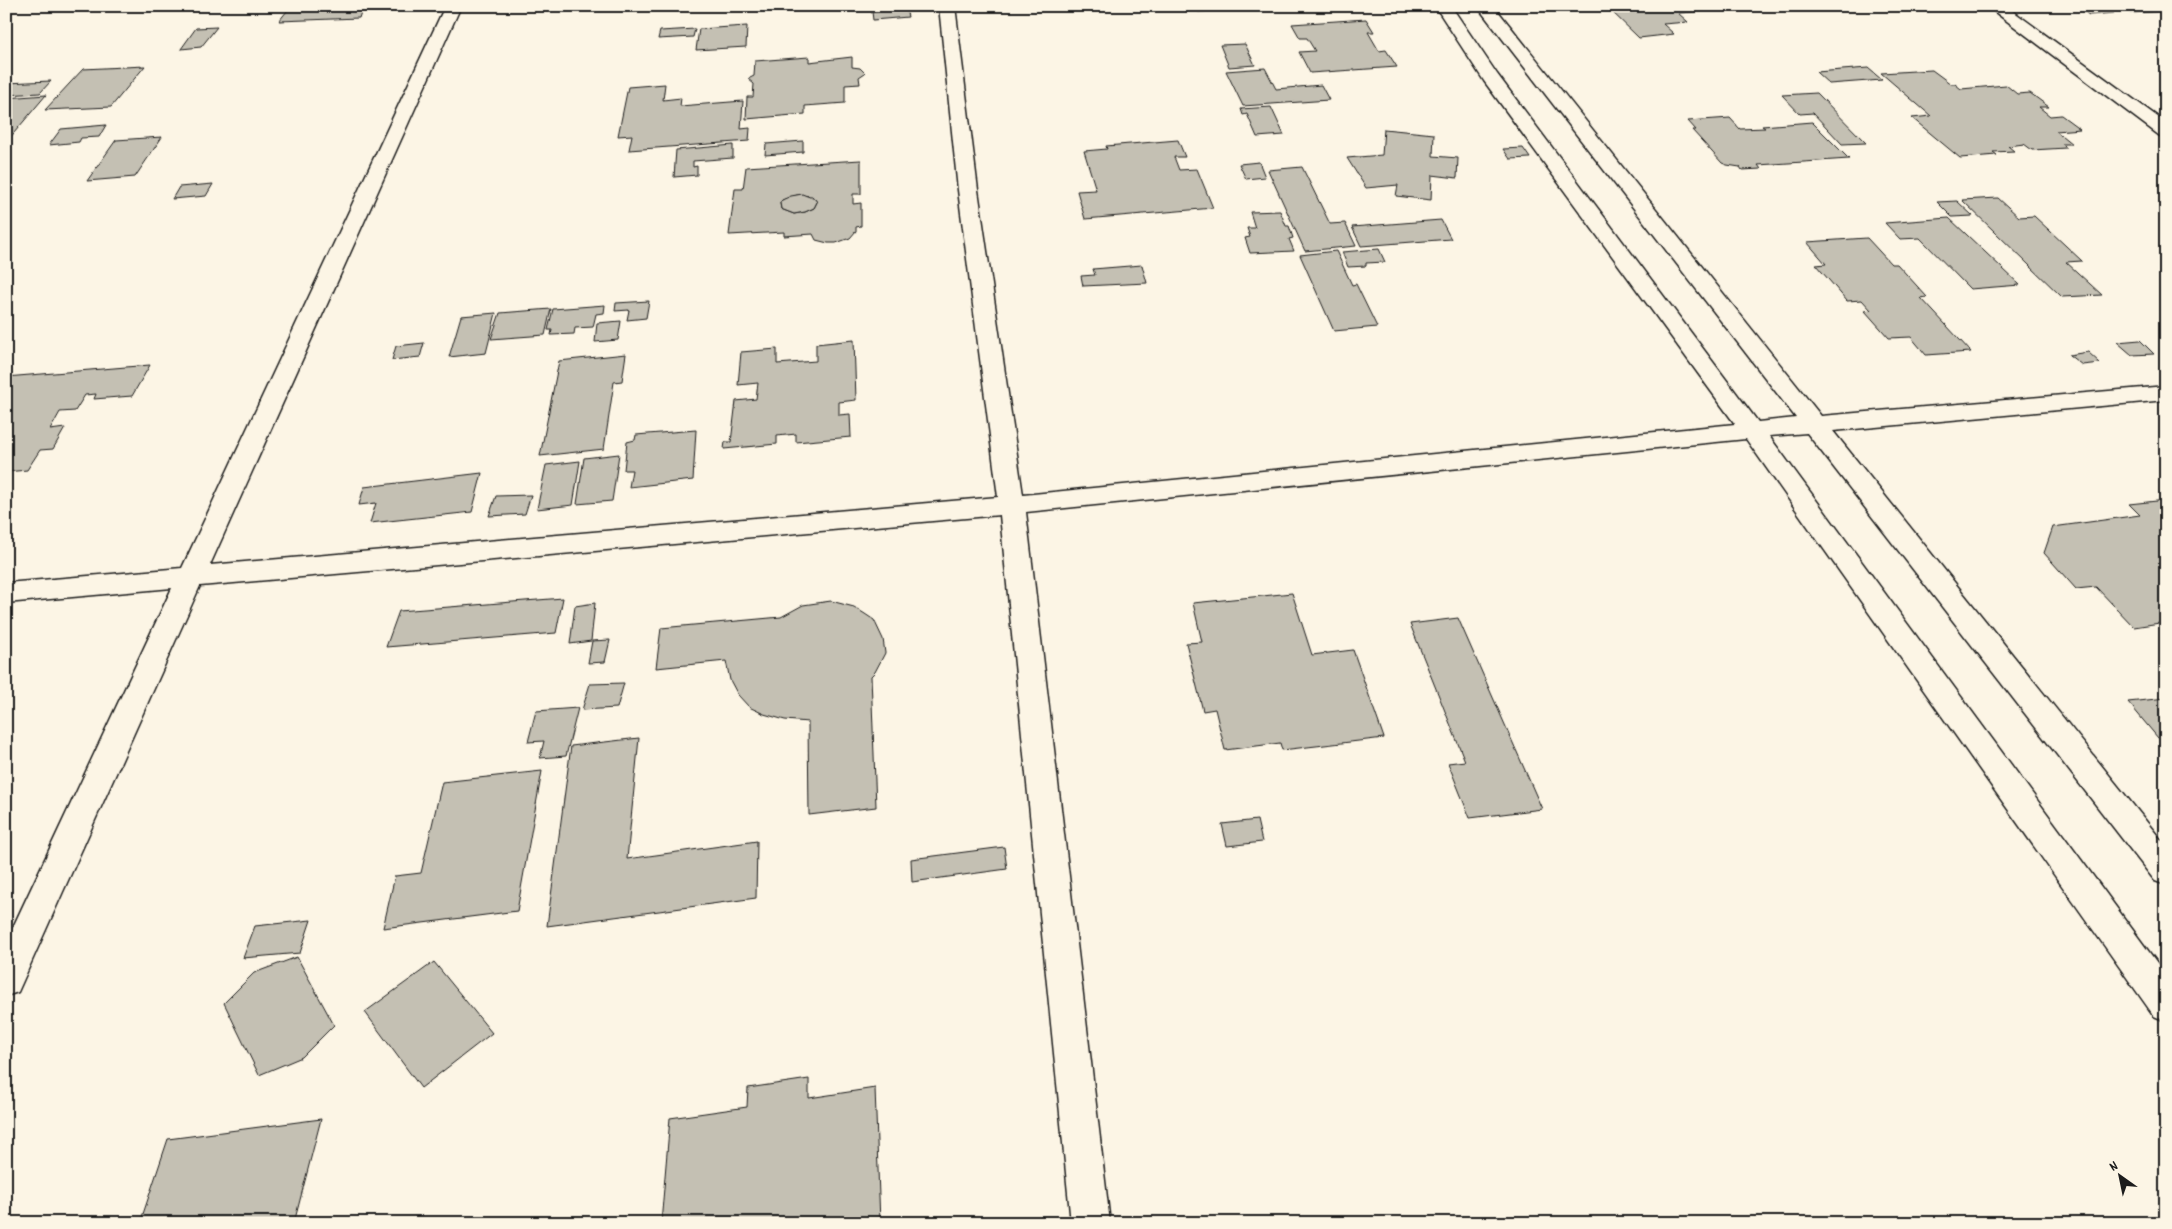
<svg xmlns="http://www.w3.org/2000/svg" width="2172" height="1229" font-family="Dekko,sans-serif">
<rect width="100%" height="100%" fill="#fcf5e5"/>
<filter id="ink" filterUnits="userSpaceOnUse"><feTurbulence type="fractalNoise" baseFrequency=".02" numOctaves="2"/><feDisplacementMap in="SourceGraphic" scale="10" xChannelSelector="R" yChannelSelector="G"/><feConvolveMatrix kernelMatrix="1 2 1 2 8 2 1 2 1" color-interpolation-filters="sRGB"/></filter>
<g filter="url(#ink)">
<!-- building -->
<g fill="#c4c0b3" stroke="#1c1c1c" fill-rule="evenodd">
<polygon points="291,6 363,6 359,18 279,21"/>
<polygon points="1196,6 1212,6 1214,11 1198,12"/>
<polygon points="1606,6 1705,6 1710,11 1678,13 1688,22 1663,24 1674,34 1639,38"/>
<polygon points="2076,6 2162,6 2166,11 2130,13 2120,7 2107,8 2114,13 2089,15"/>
<polygon points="906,9 908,17 873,20 872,12"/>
<polygon points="1366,19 1374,32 1368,32 1379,51 1386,50 1397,67 1310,73 1299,52 1315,51 1307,38 1300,38 1292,24"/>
<polygon points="747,26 746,47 696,50 699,29"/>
<polygon points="217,27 201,47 181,49 196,28"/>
<polygon points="695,29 693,37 658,39 660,31"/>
<polygon points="1245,44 1255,65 1229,67 1220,45"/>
<polygon points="809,57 809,62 852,57 852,67 860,68 865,73 859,77 860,84 845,85 845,103 805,106 805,114 746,119 747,97 753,97 754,84 748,79 754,76 755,61"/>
<polygon points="145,66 111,107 45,110 83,69"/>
<polygon points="1265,68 1276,89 1321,85 1329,100 1243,106 1226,71"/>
<polygon points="1868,68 1882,80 1829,84 1816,72"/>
<polygon points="1932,70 1951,84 1955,84 1961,89 2006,85 2017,94 2030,93 2049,107 2039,107 2050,116 2061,115 2080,129 2056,131 2072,144 2062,144 2066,148 2032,150 2024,144 2008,146 2014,151 1993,152 1997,155 1960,158 1912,118 1931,116 1881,73"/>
<polygon points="51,81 40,93 6,95 6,83"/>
<polygon points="665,84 663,100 681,98 680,106 743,101 741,129 750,128 749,141 629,150 632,135 618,136 628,87"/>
<polygon points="1817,93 1866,143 1842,144 1813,113 1800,114 1782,95"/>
<polygon points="46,95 8,140 6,140 6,98"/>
<polygon points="1271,107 1284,135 1257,137 1247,114 1243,115 1241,109"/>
<polygon points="1730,118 1740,129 1765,128 1762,126 1812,122 1849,159 1758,165 1761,169 1742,170 1740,167 1727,165 1722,163 1692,130 1696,130 1688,121"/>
<polygon points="106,125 99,137 81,138 79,142 49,145 61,129"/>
<polygon points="1384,129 1434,134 1433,156 1458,158 1457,178 1432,175 1431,200 1396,196 1398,185 1366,188 1347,158 1382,155"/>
<polygon points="162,137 135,177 87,181 116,140"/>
<polygon points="1178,140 1185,157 1174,157 1179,170 1197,169 1213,208 1085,219 1077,191 1096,190 1084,151 1107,149 1106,146"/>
<polygon points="803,141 803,152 765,155 766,144"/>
<polygon points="733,145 733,158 693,161 693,167 697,166 697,175 674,177 676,150"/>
<polygon points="1523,148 1530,158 1510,159 1503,149"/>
<path d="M 861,160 L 861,194 L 853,194 L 853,204 L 861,203 L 861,226 L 856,227 L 856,231 L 850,238 L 836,243 L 828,243 L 816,240 L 813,234 L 784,236 L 784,232 L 729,235 L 735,189 L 743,189 L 746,167 ZM 797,195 L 812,196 L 817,202 L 814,208 L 805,212 L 794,214 L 781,209 L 780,203 L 782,200 Z"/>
<polygon points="1259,162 1265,177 1246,179 1239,164"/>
<polygon points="1302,167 1330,224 1345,223 1356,246 1305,251 1268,170"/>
<polygon points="213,184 206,196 172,199 179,187"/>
<polygon points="802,194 815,199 817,202 814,208 805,212 794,214 781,209 780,203 782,200 791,196"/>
<polygon points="1998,198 2019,217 2034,216 2082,261 2066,262 2102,295 2062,297 1962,200"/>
<polygon points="1957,201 1973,216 1952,217 1937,202"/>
<polygon points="1280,211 1286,226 1289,226 1293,238 1289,239 1294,251 1250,253 1245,238 1250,237 1247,228 1255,228 1250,212"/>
<polygon points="1949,218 2020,285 1970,289 1920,238 1900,239 1885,223"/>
<polygon points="1441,220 1451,239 1361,246 1352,227"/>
<polygon points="1867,238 1891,264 1897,264 1927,297 1921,298 1971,352 1926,355 1911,337 1889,338 1865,311 1871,310 1862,300 1847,301 1816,265 1826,264 1807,242"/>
<polygon points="1379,249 1385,262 1366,263 1366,266 1348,267 1342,252"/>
<polygon points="1336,251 1352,285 1356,284 1377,327 1334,331 1300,255"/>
<polygon points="1142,265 1147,283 1083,286 1081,276 1095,275 1093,269"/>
<polygon points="649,301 646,318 627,320 629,310 615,311 616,303"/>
<polygon points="605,305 604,313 596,314 593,327 575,328 574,334 551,335 552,330 548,330 553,309"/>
<polygon points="551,309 545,335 491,339 500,313"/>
<polygon points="496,313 486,353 449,357 461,316"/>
<polygon points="621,321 618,340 595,342 597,323"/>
<polygon points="854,340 856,400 839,402 839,415 850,414 851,437 796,442 796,434 777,436 777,444 724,449 725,442 731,442 736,401 756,399 758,383 738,385 741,352 777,349 777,364 816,361 816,344"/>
<polygon points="2140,340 2154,354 2132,355 2117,342"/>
<polygon points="424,343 420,357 392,360 396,346"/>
<polygon points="2088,352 2100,363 2082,365 2069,355"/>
<polygon points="626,354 622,381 614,382 604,449 540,456 559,361"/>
<polygon points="150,365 132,396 94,399 96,394 85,395 75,411 60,412 50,430 65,428 53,449 40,450 27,470 6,472 6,406 11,399 6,399 6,377"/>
<polygon points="696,430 693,480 629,487 632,470 624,470 627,442 635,440 636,435"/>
<polygon points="619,454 612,501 577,504 584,458"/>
<polygon points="580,461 573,505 537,509 546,465"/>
<polygon points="482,473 472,512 370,523 376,503 359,505 364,487"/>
<polygon points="531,495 525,514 489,516 496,496"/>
<polygon points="2166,500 2166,622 2134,627 2096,587 2076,589 2044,553 2053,527 2140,515 2129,504"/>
<polygon points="1292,593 1312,655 1353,650 1384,738 1282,750 1280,743 1225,750 1215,709 1203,711 1186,643 1202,642 1193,603"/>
<polygon points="563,598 556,633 386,647 399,611"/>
<polygon points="831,601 854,607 865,614 874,620 883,639 885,653 875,672 871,676 876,807 809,815 808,722 785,720 764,714 749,707 738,695 730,680 726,661 656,668 661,628 781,617 803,605"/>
<polygon points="595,603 591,641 570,644 575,606"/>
<polygon points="1458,618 1542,809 1470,818 1448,763 1465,761 1410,624"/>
<polygon points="610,640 605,662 588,663 592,641"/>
<polygon points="624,683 617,708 582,710 590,684"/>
<polygon points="2166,698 2166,738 2158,738 2128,702"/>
<polygon points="578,708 566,756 540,758 544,741 528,742 536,711"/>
<polygon points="639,738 627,859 757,841 756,898 547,926 571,746"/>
<polygon points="542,771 517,911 383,928 395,876 421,873 442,782"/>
<polygon points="1257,820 1262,842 1227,846 1222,824"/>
<polygon points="1004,847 1007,869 912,882 911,859"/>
<polygon points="311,920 300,953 243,958 255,926"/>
<polygon points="297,957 334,1025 302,1057 259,1075 224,1003 254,973"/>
<polygon points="434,962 492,1033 421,1088 365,1012"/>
<polygon points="809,1079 809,1098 875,1088 880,1223 661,1223 670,1118 747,1107 748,1088"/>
<polygon points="321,1119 294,1223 140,1223 168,1139"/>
</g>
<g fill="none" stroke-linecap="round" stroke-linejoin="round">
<defs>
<g id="minor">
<polygon points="445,6 461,6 210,565 998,497 958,190 939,6 955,6 978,190 1023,495 1735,424 1484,81 1435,6 1451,6 1497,74 1758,422 1796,418 1477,6 1494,6 1821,416 2166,386 2166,400 1833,431 2166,846 2166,885 2155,881 1807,433 1769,436 2166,975 2166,1021 2154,1016 1746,439 1026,512 1110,1223 1071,1223 1000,515 200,586 18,992 6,996 6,942 172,588 6,603 6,583 182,568"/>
<polygon points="1987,6 2006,6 2166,123 2166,137 2160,136"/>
</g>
</defs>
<!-- minor casing -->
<use href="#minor" stroke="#1c1c1c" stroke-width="3"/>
<!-- minor -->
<use href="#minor" fill="#fcf5e5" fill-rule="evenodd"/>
</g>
</g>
<!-- margin -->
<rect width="2172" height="1229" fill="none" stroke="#fcf5e5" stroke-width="25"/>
<rect x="12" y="12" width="2147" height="1204" fill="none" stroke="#1c1c1c" stroke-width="2" filter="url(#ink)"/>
<!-- north arrow -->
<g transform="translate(2120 1176) rotate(327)" stroke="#fcf5e5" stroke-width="4" paint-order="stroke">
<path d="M0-4L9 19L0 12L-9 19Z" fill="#1c1c1c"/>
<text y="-8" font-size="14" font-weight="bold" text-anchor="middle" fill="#1c1c1c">N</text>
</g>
</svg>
